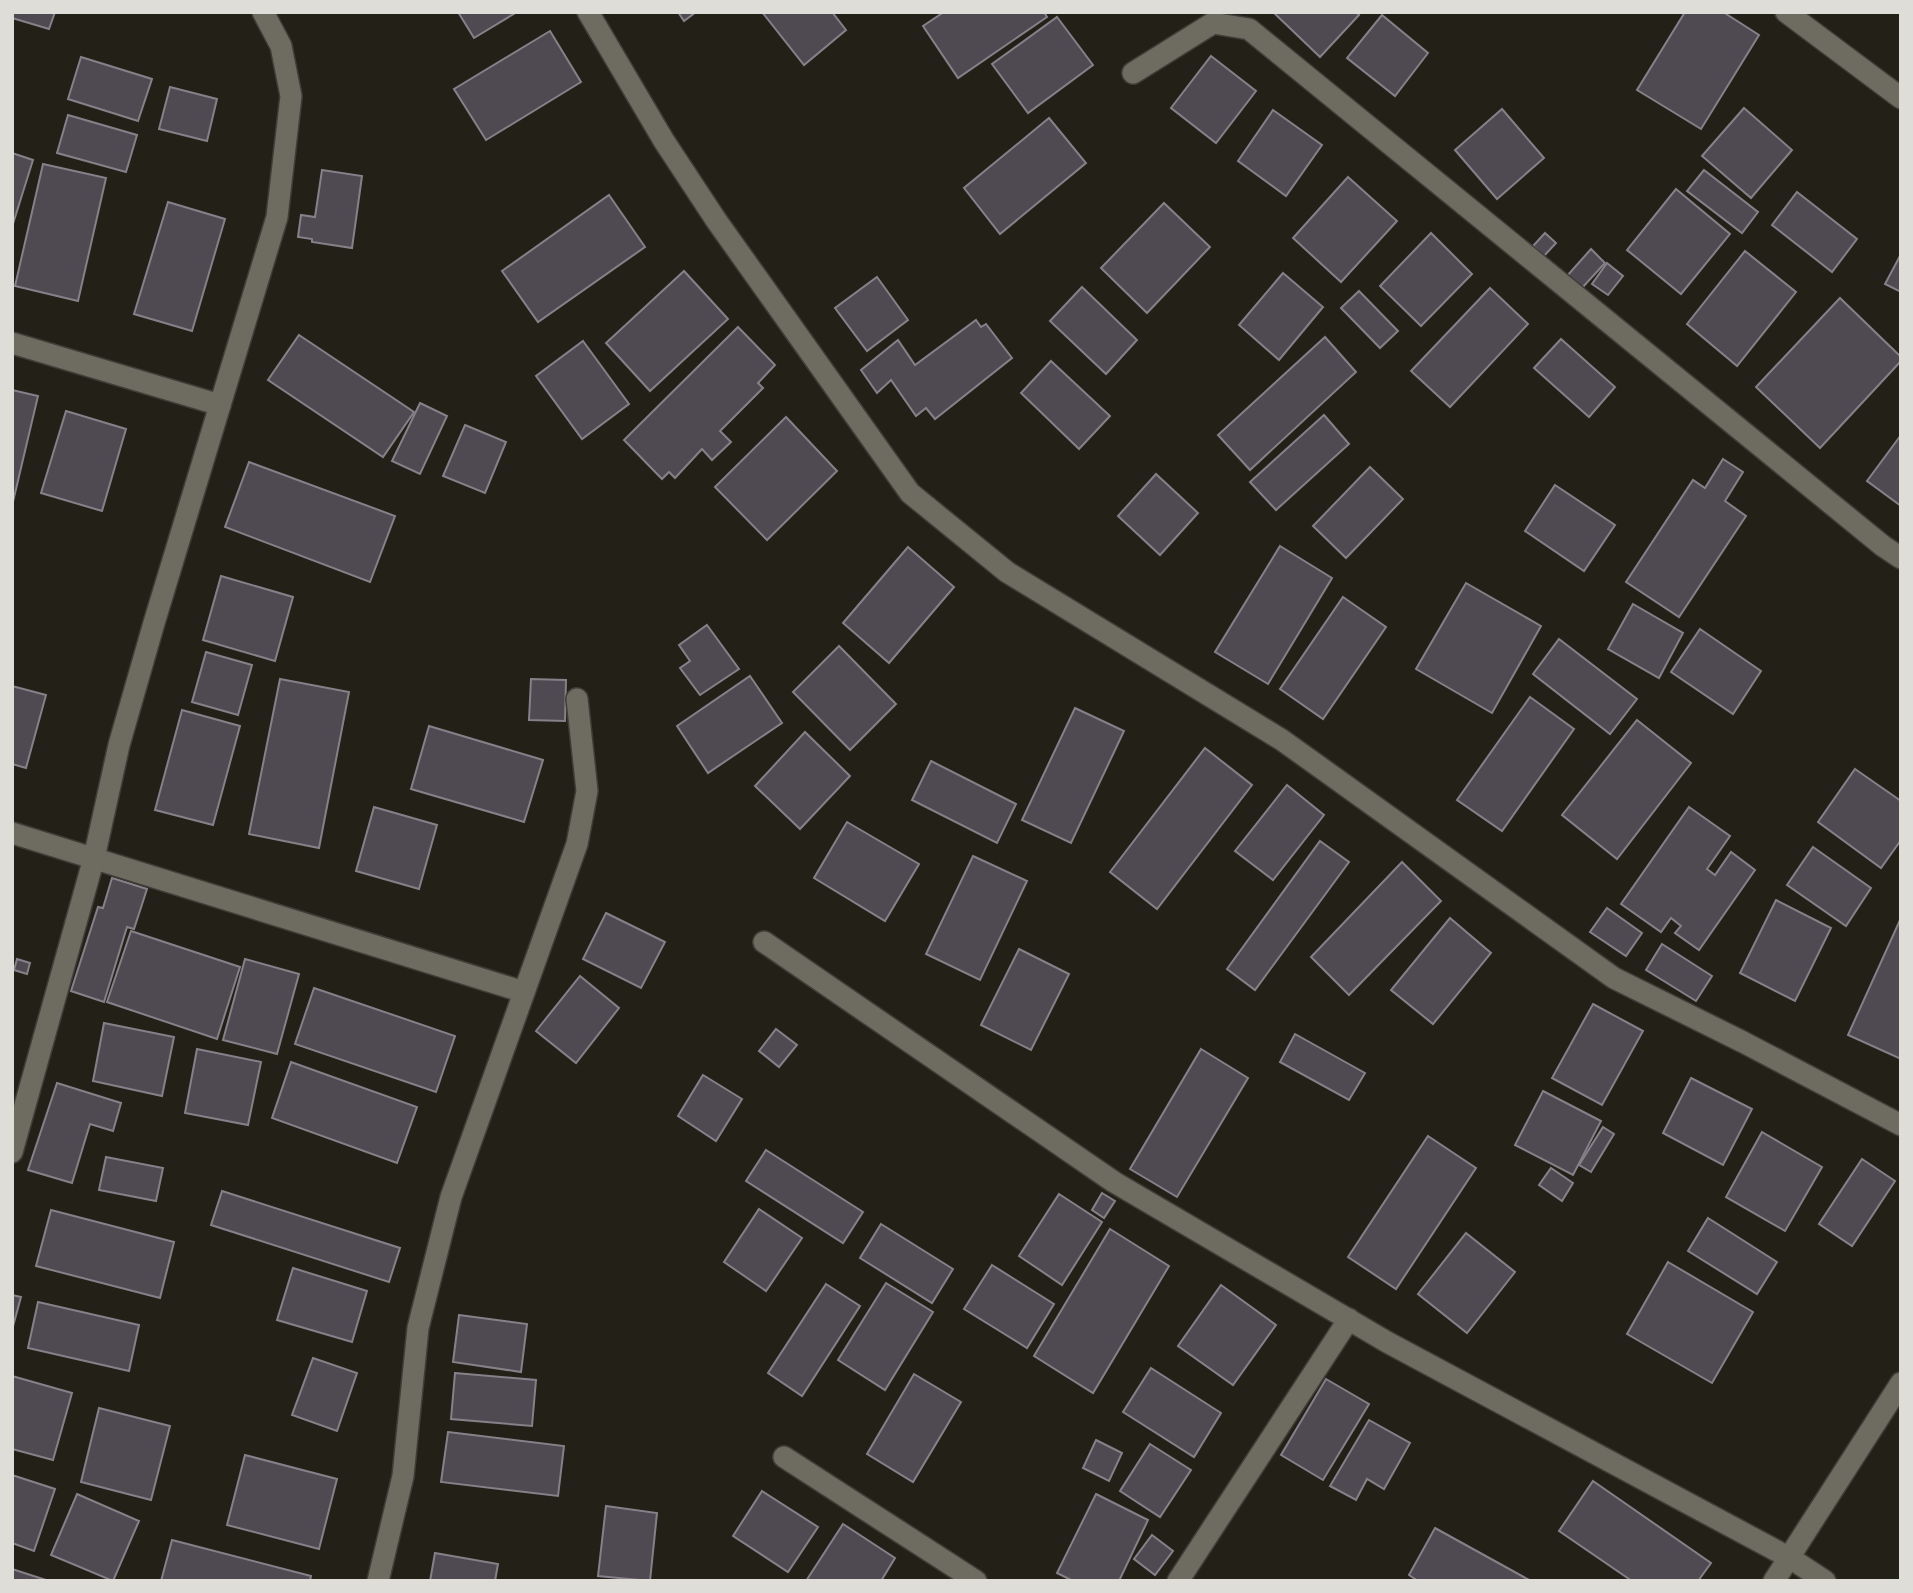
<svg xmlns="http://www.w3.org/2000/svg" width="1913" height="1593" font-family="Arial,sans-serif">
<rect width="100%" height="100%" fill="#232018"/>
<!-- building -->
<g fill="#4f4952" stroke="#868089" stroke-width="2">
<polygon points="12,12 55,12 49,29 12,18"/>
<polygon points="458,12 517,12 474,38"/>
<polygon points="678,12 696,12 684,21"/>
<polygon points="762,12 832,12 846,30 804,65"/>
<polygon points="944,12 1044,12 1047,17 958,78 923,26"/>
<polygon points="1273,12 1356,12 1359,15 1320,57"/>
<polygon points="1685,12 1723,12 1759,35 1701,129 1637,90"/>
<polygon points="1382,15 1428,53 1395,96 1347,58"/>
<polygon points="1057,17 1093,65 1028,113 992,64"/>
<polygon points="550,31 581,82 486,140 454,89"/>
<polygon points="1211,56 1256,91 1216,143 1171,108"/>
<polygon points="81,57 152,79 138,121 68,99"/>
<polygon points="170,87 217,99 207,141 159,129"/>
<polygon points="1744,108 1792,150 1751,198 1702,156"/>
<polygon points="1502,109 1544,158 1497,199 1455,150"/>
<polygon points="1273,110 1322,145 1286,196 1238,161"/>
<polygon points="68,115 137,135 126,172 57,153"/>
<polygon points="1049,118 1086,163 1000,234 964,188"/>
<polygon points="12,153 33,160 12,227"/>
<polygon points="43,164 106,178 78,301 15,286"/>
<polygon points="322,170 362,176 352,248 312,242 312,239 298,237 301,215 315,217"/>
<polygon points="1704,170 1758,212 1742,233 1687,191"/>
<polygon points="1348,177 1397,221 1341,282 1293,238"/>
<polygon points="1676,189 1730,234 1681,294 1627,250"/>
<polygon points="1797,192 1857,239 1832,272 1772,225"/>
<polygon points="609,195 645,247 538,322 502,271"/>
<polygon points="168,202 225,219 192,331 134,314"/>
<polygon points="1164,203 1210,247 1147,313 1101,268"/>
<polygon points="1431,233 1472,274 1421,326 1380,286"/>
<polygon points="1545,233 1556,243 1544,256 1533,246"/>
<polygon points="1591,249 1605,263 1581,289 1567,276"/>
<polygon points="1745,251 1796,292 1737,366 1687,324"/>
<polygon points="1901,254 1901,292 1885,284"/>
<polygon points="1607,263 1623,276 1608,295 1592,284"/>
<polygon points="684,271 728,319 650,391 606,343"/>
<polygon points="1283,273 1323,307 1279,360 1239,325"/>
<polygon points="877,277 908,320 867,351 835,308"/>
<polygon points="1082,287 1137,340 1106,374 1050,321"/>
<polygon points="1490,288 1528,324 1450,407 1411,371"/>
<polygon points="1359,291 1398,331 1380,348 1341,308"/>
<polygon points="1840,298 1901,357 1901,361 1820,448 1756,387"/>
<polygon points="976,320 981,327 986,324 1012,358 935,419 926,408 916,416 891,380 877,393 861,370 898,340 915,365"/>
<polygon points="738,327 775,365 758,383 763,388 720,431 731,442 712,460 702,449 675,478 669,472 662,479 624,440"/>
<polygon points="299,335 414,412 383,457 268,380"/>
<polygon points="1325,337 1356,372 1250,470 1218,435"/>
<polygon points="1561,339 1615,387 1589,417 1534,368"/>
<polygon points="583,341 629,404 582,439 536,376"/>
<polygon points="1051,361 1110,416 1079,449 1021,393"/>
<polygon points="12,390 38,396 12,506"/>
<polygon points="420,403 447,416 420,474 392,461"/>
<polygon points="66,411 126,429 102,511 41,493"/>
<polygon points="1324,415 1349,444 1276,510 1250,482"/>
<polygon points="786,417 837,471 767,540 715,487"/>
<polygon points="465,425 506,442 485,493 443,476"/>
<polygon points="1901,435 1901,506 1867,481"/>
<polygon points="1723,459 1743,472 1725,501 1746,516 1679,617 1626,582 1693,480 1705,488"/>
<polygon points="249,462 395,516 370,582 225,527"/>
<polygon points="1370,467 1403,499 1346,558 1313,526"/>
<polygon points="1156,474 1198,513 1160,555 1118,516"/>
<polygon points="1555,485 1615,525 1584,571 1525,531"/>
<polygon points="1280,546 1332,578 1268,684 1215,652"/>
<polygon points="908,547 954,587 889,663 843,623"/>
<polygon points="221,576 293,597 275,661 203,640"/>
<polygon points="1466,583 1541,626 1492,713 1416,669"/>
<polygon points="1343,597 1386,627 1323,719 1280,689"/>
<polygon points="1633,604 1683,633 1659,678 1608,649"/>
<polygon points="707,625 739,669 700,695 680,668 690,661 679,645"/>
<polygon points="1700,629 1761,671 1733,714 1671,672"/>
<polygon points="1559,639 1637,699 1610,734 1533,674"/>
<polygon points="839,646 896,704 850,750 793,692"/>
<polygon points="206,652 252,665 238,715 192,702"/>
<polygon points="750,676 782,723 708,773 677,726"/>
<polygon points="280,679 349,692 319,848 249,834"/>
<polygon points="531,679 566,680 565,721 529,720"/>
<polygon points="12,686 46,695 26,768 12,764"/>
<polygon points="1530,697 1574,729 1502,831 1457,800"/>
<polygon points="1075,708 1124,731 1071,843 1022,820"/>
<polygon points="182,710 240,726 213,825 155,810"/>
<polygon points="1637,720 1691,763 1617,859 1562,815"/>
<polygon points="429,726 543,760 524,822 411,789"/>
<polygon points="805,732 850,776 800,829 755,786"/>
<polygon points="1205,748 1252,785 1157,909 1110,872"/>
<polygon points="931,761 1016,804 997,843 912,800"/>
<polygon points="1855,769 1901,801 1901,840 1881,868 1818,822"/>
<polygon points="1287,785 1324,815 1273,880 1235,851"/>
<polygon points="374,807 437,825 419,889 356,871"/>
<polygon points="1689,807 1730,836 1707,869 1715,875 1731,852 1755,870 1699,950 1675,933 1681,926 1671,918 1661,932 1621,904"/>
<polygon points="847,822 919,864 885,921 814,878"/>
<polygon points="1320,841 1349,862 1255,990 1227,969"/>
<polygon points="1813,847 1871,888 1846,926 1787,885"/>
<polygon points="973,856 1027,881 980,980 926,954"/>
<polygon points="1402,862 1441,901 1349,995 1311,957"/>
<polygon points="112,878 147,889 134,929 127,927 104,1002 71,991 98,907 103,908"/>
<polygon points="1776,900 1831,928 1795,1001 1740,973"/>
<polygon points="1607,908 1642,933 1626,956 1590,932"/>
<polygon points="606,913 665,942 641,988 583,959"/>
<polygon points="1450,918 1491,953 1433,1024 1391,990"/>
<polygon points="1900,920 1901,920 1901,1059 1848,1035"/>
<polygon points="131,931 240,967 217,1039 107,1002"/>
<polygon points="1662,944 1712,976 1696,1001 1646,970"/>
<polygon points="1019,949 1069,974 1031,1050 981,1025"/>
<polygon points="17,959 30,963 27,974 14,970"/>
<polygon points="245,959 299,974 277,1054 223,1040"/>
<polygon points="580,976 619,1008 576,1063 536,1031"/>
<polygon points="314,988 455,1036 436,1092 295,1044"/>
<polygon points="1593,1004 1643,1031 1602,1105 1552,1078"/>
<polygon points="104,1023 174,1037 162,1096 93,1081"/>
<polygon points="776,1029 797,1045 779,1067 759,1051"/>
<polygon points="1295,1034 1365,1073 1349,1100 1280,1062"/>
<polygon points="197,1049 261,1062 248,1125 185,1113"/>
<polygon points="1201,1049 1248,1078 1177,1197 1130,1169"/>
<polygon points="291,1062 417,1107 397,1163 272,1118"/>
<polygon points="703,1075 742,1099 716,1141 678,1116"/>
<polygon points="1691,1078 1752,1109 1723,1165 1663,1133"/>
<polygon points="57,1083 121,1103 113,1131 90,1124 72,1183 28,1170"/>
<polygon points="1543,1091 1601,1121 1573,1175 1515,1145"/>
<polygon points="1603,1127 1614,1134 1591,1172 1579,1165"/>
<polygon points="1762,1132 1822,1167 1785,1231 1726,1197"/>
<polygon points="1428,1136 1476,1168 1396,1289 1348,1257"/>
<polygon points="766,1150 863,1212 843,1243 746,1181"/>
<polygon points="106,1157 163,1168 156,1201 99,1190"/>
<polygon points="1862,1159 1895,1181 1852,1246 1819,1224"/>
<polygon points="1551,1168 1573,1183 1562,1201 1539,1185"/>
<polygon points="222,1191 400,1248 389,1282 211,1225"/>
<polygon points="1102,1193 1115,1201 1104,1218 1092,1210"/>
<polygon points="1059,1194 1102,1222 1062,1285 1019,1256"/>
<polygon points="759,1209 802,1238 766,1291 724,1262"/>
<polygon points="51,1210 174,1242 160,1298 36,1266"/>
<polygon points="1708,1218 1777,1262 1757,1294 1688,1251"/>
<polygon points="881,1224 953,1269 932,1303 860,1258"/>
<polygon points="1110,1229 1169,1266 1093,1393 1034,1356"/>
<polygon points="1466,1233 1515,1272 1467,1333 1418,1294"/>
<polygon points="1668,1262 1753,1312 1712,1383 1627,1334"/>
<polygon points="992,1265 1054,1304 1027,1348 964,1309"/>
<polygon points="293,1268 367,1291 352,1342 277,1320"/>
<polygon points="886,1283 933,1312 885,1390 838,1360"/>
<polygon points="826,1284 860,1306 802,1396 768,1373"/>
<polygon points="1221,1285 1276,1325 1233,1385 1178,1346"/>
<polygon points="12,1295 21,1297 12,1330"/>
<polygon points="38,1302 139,1325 129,1371 28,1348"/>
<polygon points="459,1315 527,1324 521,1372 453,1362"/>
<polygon points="313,1358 357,1373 337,1431 292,1415"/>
<polygon points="1151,1368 1221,1413 1194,1457 1123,1412"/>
<polygon points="455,1373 536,1380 532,1426 451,1419"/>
<polygon points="914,1374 961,1402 913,1482 867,1454"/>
<polygon points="12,1376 72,1393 53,1460 12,1449"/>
<polygon points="1326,1379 1369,1404 1323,1480 1281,1455"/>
<polygon points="99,1408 170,1426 151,1500 81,1482"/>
<polygon points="1369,1420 1410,1443 1384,1489 1367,1479 1356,1500 1330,1486"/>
<polygon points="448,1432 564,1446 558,1496 441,1482"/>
<polygon points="1096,1440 1122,1453 1109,1481 1083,1468"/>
<polygon points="1150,1444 1191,1470 1160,1517 1120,1491"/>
<polygon points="245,1455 337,1479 319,1549 227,1525"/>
<polygon points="12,1475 55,1489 34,1551 12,1543"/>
<polygon points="1593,1481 1711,1563 1698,1581 1632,1581 1559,1531"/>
<polygon points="762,1491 818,1527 788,1572 733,1536"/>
<polygon points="77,1494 139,1521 113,1581 51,1555"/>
<polygon points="1096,1494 1148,1520 1119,1581 1073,1581 1057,1573"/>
<polygon points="606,1506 657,1513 650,1581 598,1576"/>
<polygon points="843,1524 895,1558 881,1581 806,1581"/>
<polygon points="1435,1528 1531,1581 1418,1581 1409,1575"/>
<polygon points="1152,1535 1173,1551 1155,1575 1134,1559"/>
<polygon points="172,1540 311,1576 310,1581 161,1581"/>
<polygon points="435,1553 498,1564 495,1581 430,1581"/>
<polygon points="12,1569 49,1581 12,1581"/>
</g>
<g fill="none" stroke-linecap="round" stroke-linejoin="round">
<defs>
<g id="minor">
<polyline points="588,12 664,141 716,220 910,493 1007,572 1282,740 1614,978 1743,1042 1901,1125"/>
<polyline points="1786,12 1901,98"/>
<polyline points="1133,73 1213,23 1249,29 1883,546 1901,558"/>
<polyline points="12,343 220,405"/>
<polyline points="12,833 524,992"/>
<polyline points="764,942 1114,1182 1387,1342 1790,1558 1825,1581"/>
<polyline points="12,1152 94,858 119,745 154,623 277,217 291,96 281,46 263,12"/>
<polyline points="784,1457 976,1581"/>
<polyline points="378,1581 403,1476 418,1328 451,1197 577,844 587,791 577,699"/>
<polyline points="1178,1581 1349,1319"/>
<polyline points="1774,1581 1901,1383"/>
</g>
</defs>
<!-- minor casing -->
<use href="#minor" stroke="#3f3d37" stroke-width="24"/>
<!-- minor -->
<use href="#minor" stroke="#6e6b61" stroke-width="21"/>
</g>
<!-- border -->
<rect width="1913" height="1593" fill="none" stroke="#dfddd8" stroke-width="28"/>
</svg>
